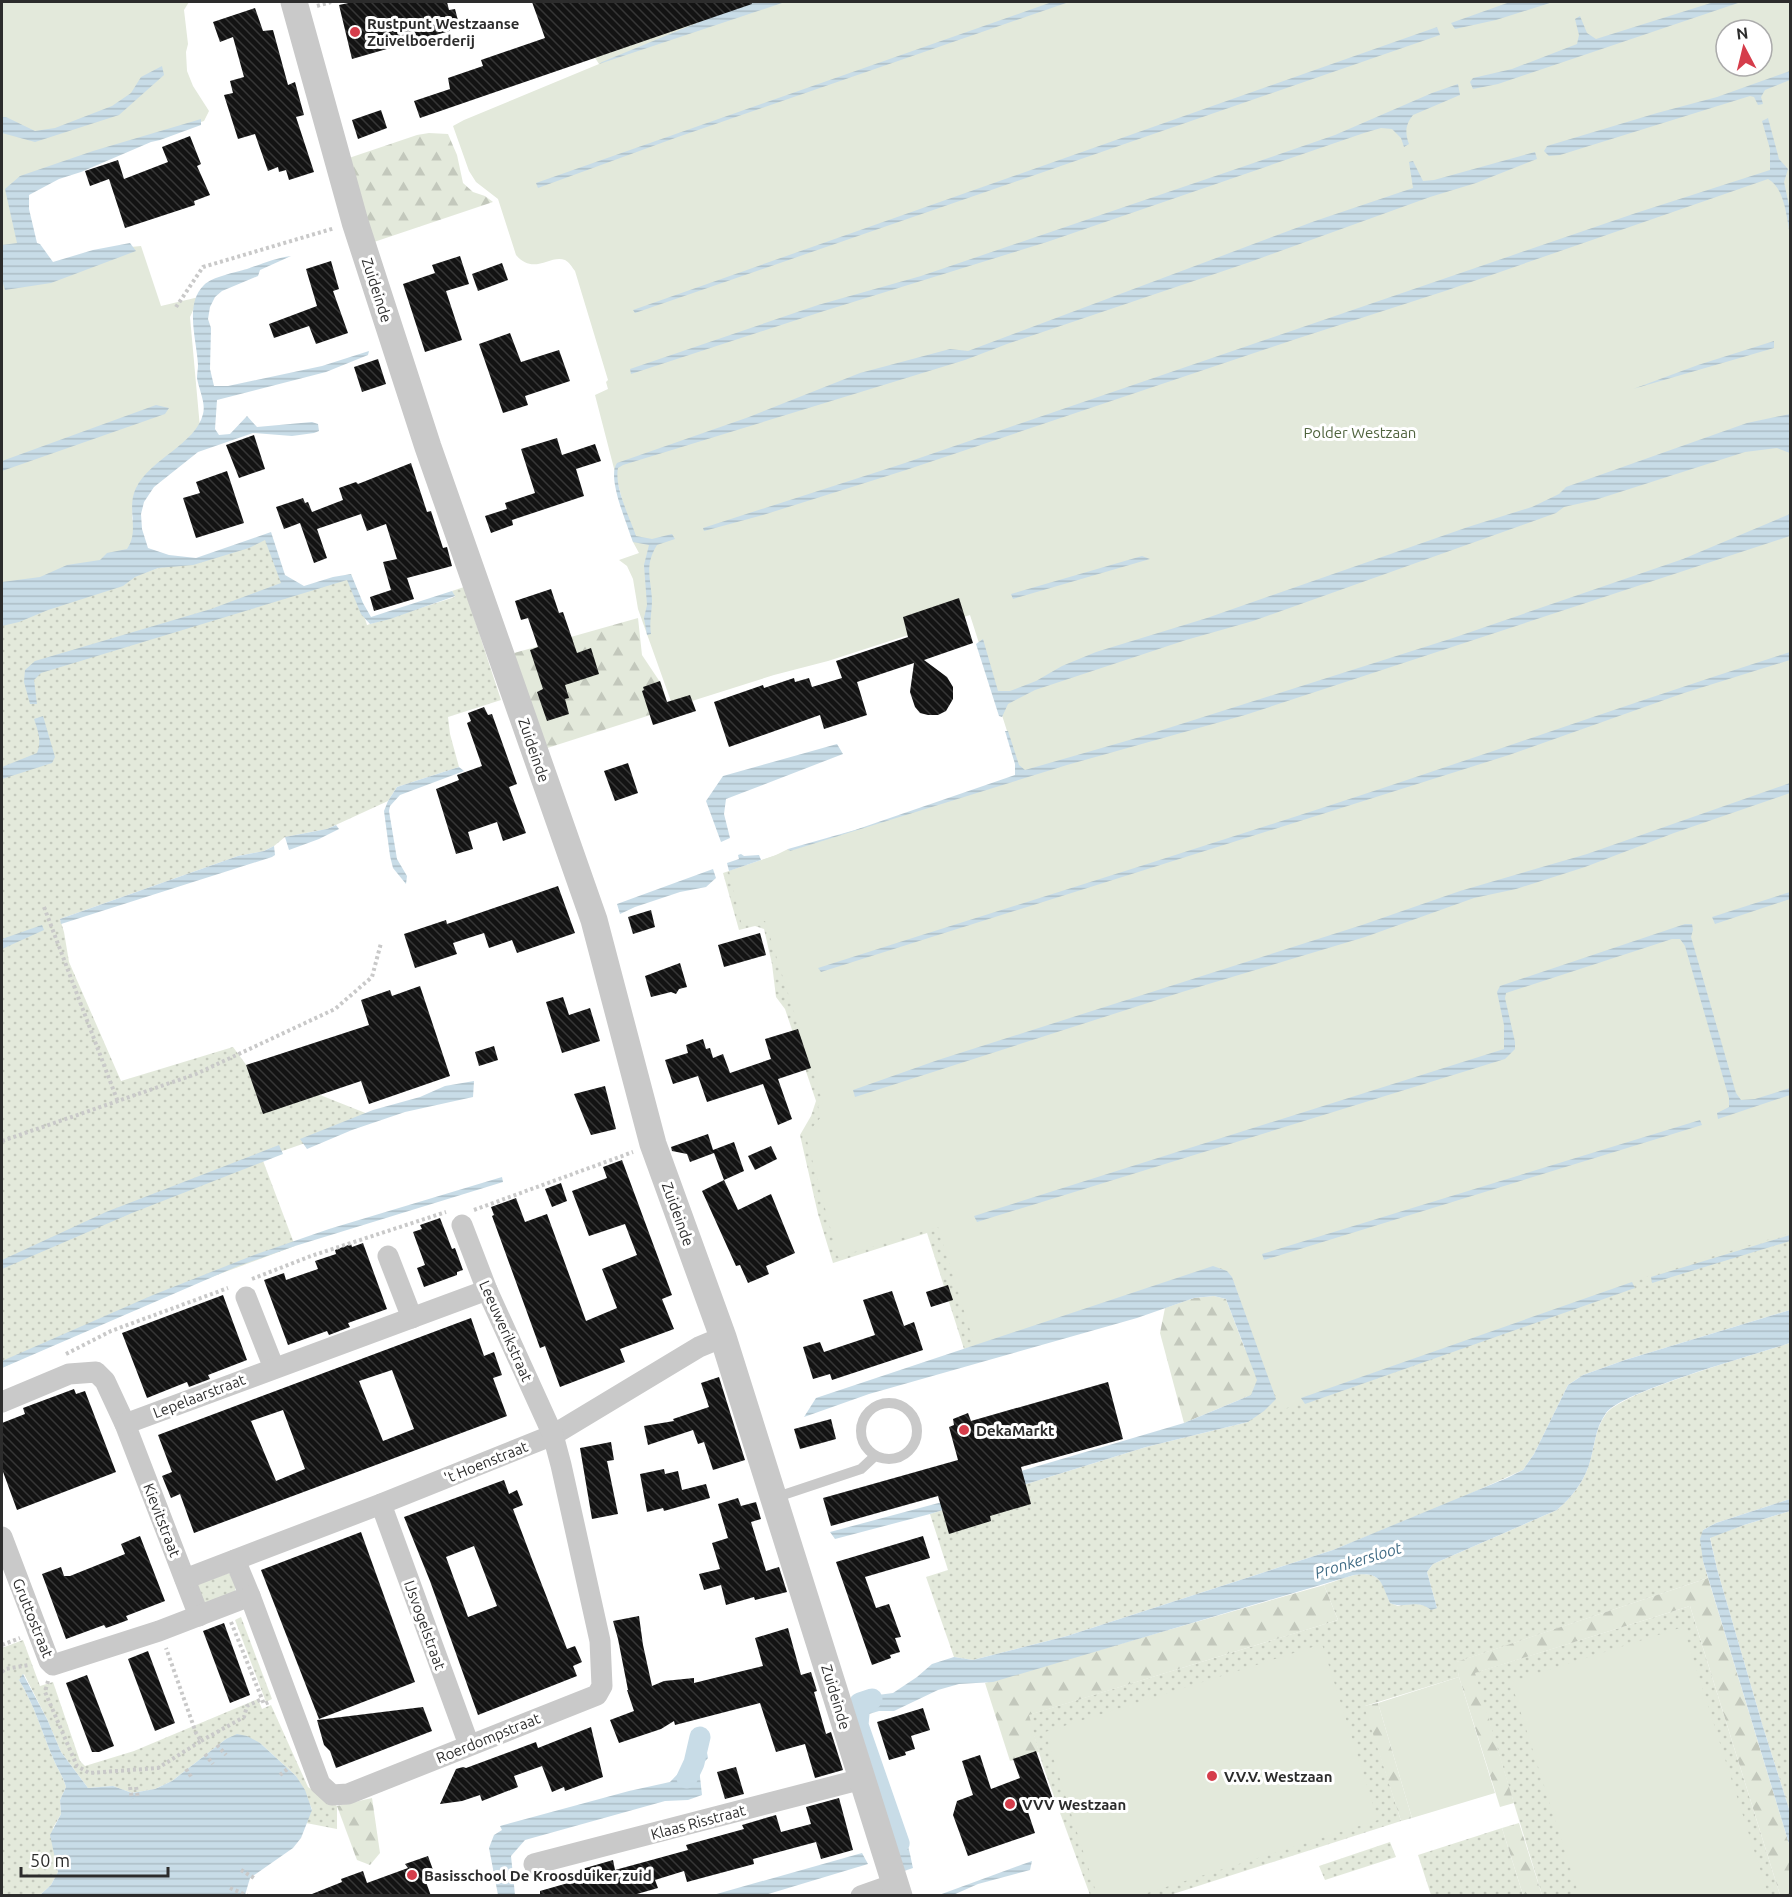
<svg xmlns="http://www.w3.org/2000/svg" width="1792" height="1897" font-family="Ubuntu,sans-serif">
<defs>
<pattern id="grass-dots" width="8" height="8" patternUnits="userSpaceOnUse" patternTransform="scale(1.5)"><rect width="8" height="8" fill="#e3e9db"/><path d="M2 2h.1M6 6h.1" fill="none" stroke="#c3c8bc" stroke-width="1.8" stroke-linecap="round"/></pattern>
<pattern id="forest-firs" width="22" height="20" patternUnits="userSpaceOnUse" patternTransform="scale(1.5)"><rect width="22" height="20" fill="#e3e9db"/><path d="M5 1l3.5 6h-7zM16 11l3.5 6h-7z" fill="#c3c8bc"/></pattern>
<pattern id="water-rules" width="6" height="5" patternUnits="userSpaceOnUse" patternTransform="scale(1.5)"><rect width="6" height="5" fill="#c8dce7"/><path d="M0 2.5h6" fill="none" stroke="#acbdc6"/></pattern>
<pattern id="building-back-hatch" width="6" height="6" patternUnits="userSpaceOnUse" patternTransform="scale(1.5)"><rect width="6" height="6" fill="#131313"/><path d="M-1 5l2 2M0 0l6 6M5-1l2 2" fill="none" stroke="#363636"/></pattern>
</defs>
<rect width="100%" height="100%" fill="#fff"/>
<!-- grass -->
<g fill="url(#grass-dots)">
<polygon points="269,536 287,593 351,574 367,625 455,597 452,591 464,587 501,700 448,717 450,734 459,767 397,787 388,801 327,829 285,837 274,846 264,851 238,856 60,919 64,932 69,962 121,1081 233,1047 247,1066 378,1118 262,1158 295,1246 101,1318 2,1368 2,626 158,568 176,565"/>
<polygon points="788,849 790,851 1790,1095 1790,1310 1625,1360 1583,1375 1568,1385 1534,1454 1523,1470 1445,1505 1333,1550 1067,1636 973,1660 954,1657 926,1577 948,1570 930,1514 1146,1447 1248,1422 1243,1310 1232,1277 1213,1266 964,1349 927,1233 833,1263 818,1214 800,1135 811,1116 816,1101 785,1009 776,997 772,964 764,929 755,926 739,930 723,873 774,856"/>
<path d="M 1790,1343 L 1790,1499 L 1716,1523 L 1703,1530 L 1703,1561 L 1708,1578 L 1457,1662 L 1459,1677 L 1365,1706 L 1401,1821 L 1170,1895 L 1090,1895 L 1043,1766 L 1028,1715 L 1338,1620 L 1324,1585 C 1341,1580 1371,1563 1383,1585 C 1386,1590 1387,1597 1390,1603 L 1398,1606 L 1413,1603 L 1437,1608 L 1427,1572 L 1433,1564 L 1557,1510 C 1571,1498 1583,1483 1589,1465 C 1595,1447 1594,1430 1606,1414 C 1622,1391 1757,1354 1790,1343 Z"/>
<polygon points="1790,1511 1790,1812 1763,1727 1717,1569 1710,1537 1744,1525"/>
<polygon points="229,1573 236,1586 235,1592 221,1599 201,1603 195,1585"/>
<polygon points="1690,1606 1780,1895 1542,1895 1474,1673"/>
<polygon points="241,1617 272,1699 266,1702 235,1620"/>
<path d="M 23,1640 L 40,1686 L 53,1682 L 80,1761 L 85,1766 L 134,1751 L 258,1699 L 262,1709 L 271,1705 L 308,1787 L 337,1806 L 337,1829 L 306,1823 L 312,1809 L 296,1776 L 260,1743 L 226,1739 L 172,1781 L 155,1789 L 132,1793 L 113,1786 L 88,1788 L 61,1752 L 47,1719 L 24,1674 L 19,1680 C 34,1704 42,1732 53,1758 C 57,1768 63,1776 66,1787 L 60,1800 L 61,1814 L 53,1828 L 58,1872 L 51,1885 L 40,1895 L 2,1896 L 2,1648 Z"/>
<polygon points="1502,1828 1523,1895 1431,1895 1418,1855"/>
<polygon points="1390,1842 1396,1857 1325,1880 1319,1866"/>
</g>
<!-- forest -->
<g fill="url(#forest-firs)">
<polygon points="429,133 448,134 457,155 463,183 473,192 485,196 493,202 374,242 346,159 417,135"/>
<polygon points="638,618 642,655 662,685 669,709 538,751 507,655"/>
<polygon points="1214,1296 1226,1299 1257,1381 1251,1395 1184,1423 1160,1333 1165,1308 1194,1298"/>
<polygon points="1708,1578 1790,1847 1790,1895 1780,1895 1690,1606 1475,1673 1514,1803 1500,1807 1459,1677 1456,1662"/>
<polygon points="1324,1585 1338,1620 1029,1715 1039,1752 1010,1761 985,1683"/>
<polygon points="1378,1703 1412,1818 1401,1821 1364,1706"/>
<polygon points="372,1798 380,1853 370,1865 357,1860 337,1806"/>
<polygon points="1519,1823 1542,1895 1523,1895 1502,1828"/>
</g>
<!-- park -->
<g fill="#e3e9db" fill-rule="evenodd">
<polygon points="2,2 189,2 184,10 188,44 186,52 187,71 193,86 209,111 204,121 95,156 14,189 41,273 120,248 141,246 161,306 199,297 190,317 200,428 133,509 132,518 141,548 176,563 158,568 135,577 123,587 69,603 19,622 2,626"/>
<path d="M 713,2 L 1790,2 L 1790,1233 L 1651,1275 L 1544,1318 L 1284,1409 L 1270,1387 L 1232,1277 L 1227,1271 L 1220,1268 L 975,1346 L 938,1227 L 838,1257 L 804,1129 L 811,1129 L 821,1117 L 818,1106 L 823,1103 L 765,921 L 742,926 L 729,871 L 785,852 L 1022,778 L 970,615 L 828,661 L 774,675 L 673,707 L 638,609 L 633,579 L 627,566 L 619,560 L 639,553 L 633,542 L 595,395 L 608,389 L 606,382 L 608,380 L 575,271 C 572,267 569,262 565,260 C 550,254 534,276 516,255 L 498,199 L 476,182 L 469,171 L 453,126 L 464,120 L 599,64 L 590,50 ZM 1726,30 L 1762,30 L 1762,66 L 1726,66 Z"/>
<polygon points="1683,1627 1768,1894 1763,1896 1579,1895 1511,1682"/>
<polygon points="1322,1644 1378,1820 1141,1895 1097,1895 1045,1732"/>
<polygon points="1459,1677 1495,1793 1412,1818 1378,1703"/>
</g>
<!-- water -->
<g fill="url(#water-rules)">
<polygon points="748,2 785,2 599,64 602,62"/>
<polygon points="1052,2 1069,2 675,138 538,188 536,183"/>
<polygon points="1510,2 1553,2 1496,20 1455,29 1451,23"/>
<polygon points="1714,2 1741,2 1498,84 1473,89 1470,82 1473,78 1512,69 1577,44 1579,35 1575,19 1580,16 1587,33 1596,39"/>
<polygon points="1437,27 1440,35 635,313 633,310"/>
<polygon points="162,66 164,75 119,115 35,142 2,133 2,117 6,117 35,131 55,128 112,106 131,93 141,77"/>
<polygon points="1790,71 1790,80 1765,90 1761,97 1763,104 1758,105 1754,97 1750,96 1560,155 1549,156 1544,151 1547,146 1657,113 1717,97"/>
<path d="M 1458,84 L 1460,95 L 1413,115 C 1405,125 1405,133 1409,144 L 1404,147 L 1401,138 L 1392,129 L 1381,128 L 1364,133 L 1047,242 L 824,311 L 631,374 L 630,369 L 818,305 L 921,276 L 1277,155 L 1335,135 L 1432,93 Z"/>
<path d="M 1768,118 L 1779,159 L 1788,169 L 1784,182 L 1790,210 L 1790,236 C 1787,219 1785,188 1768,179 L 1445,291 L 1296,339 L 906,470 L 763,515 L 704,531 L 703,528 L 905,463 L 1636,213 L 1770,170 L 1770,149 L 1762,121 Z"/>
<polygon points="201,119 201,125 160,140 151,142 81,172 59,179 29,195 29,209 37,243 40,244 53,262 93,250 130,243 136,251 51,283 5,290 2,280 2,245 17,243 5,189 20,176 93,151"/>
<path d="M 1535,152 L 1537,159 L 1476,183 L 1430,197 L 1250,262 L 1007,344 L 965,360 L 623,465 L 618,468 C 614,487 630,518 636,536 L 652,539 L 672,534 L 675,539 L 657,545 C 644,566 651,578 652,600 C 652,612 649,622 651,634 L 647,635 L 644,618 L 647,605 L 644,565 L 649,545 L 633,542 L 630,534 C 625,518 607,477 617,463 L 749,417 L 860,373 L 950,349 L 968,351 L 1315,221 L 1413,188 L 1409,162 L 1413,161 L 1423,181 L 1434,180 Z"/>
<path d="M 291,256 L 260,270 L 258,276 L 222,291 L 215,297 L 210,307 L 208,319 L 211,328 L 210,369 L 214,386 L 228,386 L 322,366 L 369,351 L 368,355 L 326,372 L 217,400 L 215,429 L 219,435 L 230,434 L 247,416 L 257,427 L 312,422 L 318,424 L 319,431 L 314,433 L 292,436 L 253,433 L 198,452 L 154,487 L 144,502 L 141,514 L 142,529 L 148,548 L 169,555 L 196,558 L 271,532 L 285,575 L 304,586 L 333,577 L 351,574 L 363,603 L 371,617 L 452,591 L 455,596 L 390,619 L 370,624 L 361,614 L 347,580 L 41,673 L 34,680 L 37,704 L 30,704 L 24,682 L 25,670 L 35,661 L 211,609 L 281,583 L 265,540 L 249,548 L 193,565 L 158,568 L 135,577 L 123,586 L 48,610 L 19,622 L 2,626 L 2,582 L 40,577 L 67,565 L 100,560 L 107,553 L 127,549 C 140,531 126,508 136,488 C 150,459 196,444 203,414 C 206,403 199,390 197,378 C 197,374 198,369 198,365 C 197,341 184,304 204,285 C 212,277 236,272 247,269 C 262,264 275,258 291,256 Z"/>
<polygon points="1774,341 1774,348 1633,389 1698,365"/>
<polygon points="156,405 169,408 165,414 2,471 2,461"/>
<polygon points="1790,414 1790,453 1777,448 1745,452 1595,500 1564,507 1556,513 1253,621 1186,640 1035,690 1008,704 1002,717 999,716 976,644 983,639 998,691 1010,691 1036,681 1062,666 1096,652 1207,618 1468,527 1532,507 1559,494 1566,487 1747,423"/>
<polygon points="1790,514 1790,536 1245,715 1067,765 790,851 788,849 855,830 1015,775 1015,764 1005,731 1008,731 1019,765 1025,770 1140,737 1453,638 1683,559"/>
<polygon points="1142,556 1150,559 1013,599 1011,594"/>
<path d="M 1790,652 L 1790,660 L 1684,693 L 1509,755 L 821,972 L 818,968 C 1007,908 1197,849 1386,787 C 1521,742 1655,695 1790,652 Z"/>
<path d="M 43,716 L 55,757 L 52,763 L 2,779 L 2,767 L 37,753 C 42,741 38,731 34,719 Z"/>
<polygon points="837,744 843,754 726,799 724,814 730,838 721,842 706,801 723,776"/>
<polygon points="459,767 464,771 400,795 390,806 389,811 397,859 407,876 406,884 393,868 390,856 384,811 388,801 397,787"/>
<polygon points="1790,783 1790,793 1674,833 1585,867 1516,889 1474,898 1365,937 1182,992 855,1097 853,1090 938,1060 1362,925 1460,891 1587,854"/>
<polygon points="336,825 339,829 319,839 289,850 285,837 327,829"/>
<polygon points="274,846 275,855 272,857 61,924 60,919 238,856 264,851"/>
<polygon points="741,854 744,856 759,855 761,860 729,871 727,863 739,859 738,855"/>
<polygon points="713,869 716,878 706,887 680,892 635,907 620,914 617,904"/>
<polygon points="1790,892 1790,899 1715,924 1712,917"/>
<polygon points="1685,924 1692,924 1693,930 1691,937 1736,1093 1741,1100 1755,1099 1790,1088 1790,1095 1718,1119 1717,1113 1729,1107 1729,1098 1685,946 1680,939 1672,939 1506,993 1505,998 1515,1042 1515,1049 1505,1059 977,1222 974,1216 1504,1049 1504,1025 1497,992 1500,986"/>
<polygon points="42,925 44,930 2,949 2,939"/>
<polygon points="474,1081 473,1097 405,1112 352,1130 307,1149 300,1139 373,1110 420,1097 445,1086"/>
<polygon points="1700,1120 1702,1125 1264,1260 1262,1254"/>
<polygon points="279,1145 283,1154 132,1213 2,1269 2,1260 106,1212"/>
<polygon points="502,1177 503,1182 295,1246 238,1266 2,1368 2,1361 153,1295 254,1255 329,1229"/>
<polygon points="1790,1235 1790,1241 1652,1283 1651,1277"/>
<polygon points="1213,1266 1227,1271 1232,1277 1276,1399 1264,1411 1248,1422 1146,1447 930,1514 835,1539 830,1532 946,1501 967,1487 1184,1423 1251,1395 1257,1380 1226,1299 1214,1296 1194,1298 1137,1318 869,1394 804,1417 816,1398"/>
<polygon points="1632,1282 1635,1288 1305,1404 1301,1398"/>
<path d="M 1790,1310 L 1790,1343 C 1757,1354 1622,1391 1606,1413 C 1594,1430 1595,1447 1589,1465 C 1583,1483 1571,1498 1557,1510 L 1433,1564 L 1427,1572 L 1437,1608 L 1431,1610 C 1415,1598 1405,1610 1390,1603 C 1381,1582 1381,1571 1354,1575 L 993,1682 L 959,1684 L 938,1690 L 894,1711 L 879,1711 L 859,1717 L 845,1725 L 845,1703 L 855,1698 L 893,1693 L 917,1677 L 932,1664 L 954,1657 L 973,1660 L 1067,1636 L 1333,1550 L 1507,1478 L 1523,1470 L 1534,1454 L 1568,1385 L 1583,1375 L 1625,1360 Z"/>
<polygon points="1790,1499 1790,1511 1744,1525 1710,1538 1717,1569 1763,1727 1790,1812 1790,1847 1703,1561 1700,1539 1703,1530 1716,1523"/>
<path d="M 23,1674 L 47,1719 L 61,1752 L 88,1788 L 113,1786 L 132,1793 L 155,1789 L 172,1781 L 226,1739 L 237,1734 L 247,1736 L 260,1743 L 296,1776 L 305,1790 L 312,1810 L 301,1838 L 293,1848 L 250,1878 L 245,1895 L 40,1895 L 51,1885 L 58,1872 L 50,1835 L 61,1814 L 60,1800 L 66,1787 C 63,1776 57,1768 53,1758 C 42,1732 34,1704 19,1680 Z"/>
<polygon points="703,1731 708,1758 699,1768 702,1795 688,1800 665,1801 525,1840 511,1856 515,1895 498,1895 489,1848 494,1835 502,1830 500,1826 629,1791 670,1782 696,1755"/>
<path d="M 887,1823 C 907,1831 909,1849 913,1868 L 901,1872 Z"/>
<polygon points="862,1853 868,1864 765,1895 713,1895"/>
<polygon points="1032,1861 1030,1870 978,1884 953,1895 939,1895"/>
</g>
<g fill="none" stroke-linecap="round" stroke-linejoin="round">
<!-- canal -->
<g stroke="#c8dce7" stroke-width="21">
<polyline points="872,1699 860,1703 858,1725 899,1843 891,1849"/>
<polyline points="687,1778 694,1763 700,1737"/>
</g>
</g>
<!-- building -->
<g fill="url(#building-back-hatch)" fill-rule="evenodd">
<polygon points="353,2 447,2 449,10 455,9 460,28 352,59 339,5"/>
<polygon points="532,2 751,2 752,4 420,118 414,101 450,89 448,78 483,66 481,60 545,38"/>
<polygon points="255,8 263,31 273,30 288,85 295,82 304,115 296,117 314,172 289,180 286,170 279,172 278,167 268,171 255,134 238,139 224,95 233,93 230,81 244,77 233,37 220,42 213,22"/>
<polygon points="381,110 387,128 358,139 352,120"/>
<polygon points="190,136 201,164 197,166 210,195 194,201 195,205 125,228 109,179 90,186 85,171 118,160 124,179 168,162 162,147"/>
<polygon points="460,256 469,284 446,291 462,340 425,352 403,284 435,273 432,265"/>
<polygon points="331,261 339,289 333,291 348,333 316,344 309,326 274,338 269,324 317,306 306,269"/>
<polygon points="502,263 508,280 478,291 472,274"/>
<polygon points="510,333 521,362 559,350 570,381 525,396 528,405 503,413 479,344"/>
<polygon points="378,359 386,384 362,392 354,367"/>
<polygon points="254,435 265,469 239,478 226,445"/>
<polygon points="557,438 562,455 595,444 601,461 576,469 584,496 512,520 513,525 491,533 485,516 507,509 505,503 535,493 521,449"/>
<polygon points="411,463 427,512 431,511 443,548 447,547 452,566 407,578 414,599 374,611 370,597 391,590 383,562 397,559 386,524 367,531 361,514 317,529 327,558 314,563 300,523 284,529 276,507 303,498 305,503 308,502 312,512 343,500 339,488 356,482 358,484"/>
<polygon points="227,471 244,523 196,538 183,498 200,493 196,482"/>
<polygon points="551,589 559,613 563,612 577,653 591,648 599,674 565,685 569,698 565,699 569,714 547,721 537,692 543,689 530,650 538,647 528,618 521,620 515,601"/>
<polygon points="959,598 973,643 924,660 947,677 953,687 953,699 946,711 938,715 928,715 920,713 915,707 910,692 914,663 857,682 867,715 824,729 820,715 729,747 714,702 763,685 764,688 794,678 795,682 809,678 812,687 842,678 836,661 908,637 903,617"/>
<polygon points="660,681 667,702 690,695 696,711 653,725 642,691 644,690 643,687"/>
<polygon points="484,707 488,715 492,714 517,784 509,787 526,833 503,841 497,822 468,832 473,849 456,854 436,789 459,780 457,775 482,766 467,723 471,721 468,713"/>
<polygon points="628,763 638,793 615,801 604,771"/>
<polygon points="558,886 575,933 517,953 512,940 489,948 484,933 453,943 457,954 415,968 404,934 446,920 447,924 459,920"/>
<polygon points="651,910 655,927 633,934 628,917"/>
<polygon points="760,933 766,955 724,967 718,945"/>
<polygon points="680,963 687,987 679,989 676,994 671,992 651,997 645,976"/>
<polygon points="420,986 450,1076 369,1104 361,1081 263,1114 246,1065 369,1025 361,1000 390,990 392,996"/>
<polygon points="563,997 569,1015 590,1008 600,1041 562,1053 546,1002"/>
<polygon points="798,1029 811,1068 778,1079 792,1119 778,1125 763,1084 707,1102 698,1076 673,1084 665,1060 688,1053 686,1045 703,1039 706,1049 710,1048 713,1058 723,1054 730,1073 771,1059 765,1039"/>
<polygon points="494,1046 498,1060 479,1066 475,1052"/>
<polygon points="605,1086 616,1129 591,1135 574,1094"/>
<polygon points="708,1134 713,1150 734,1142 744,1171 724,1180 714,1153 690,1162 687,1154 672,1151 671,1147"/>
<polygon points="771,1146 777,1159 755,1170 748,1156"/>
<polygon points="622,1160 672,1295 662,1299 674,1329 620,1349 625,1362 560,1387 545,1346 540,1348 492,1216 494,1215 491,1207 516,1198 525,1222 547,1214 586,1321 617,1308 602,1269 637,1255 625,1224 589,1236 572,1191 607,1178 603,1167"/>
<polygon points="724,1180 738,1210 771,1194 795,1253 766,1266 769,1274 748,1283 740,1265 736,1266 702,1191"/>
<polygon points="561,1183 567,1201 552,1207 545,1189"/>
<polygon points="440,1218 452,1249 455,1248 463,1270 457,1272 457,1275 424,1287 417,1268 425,1265 413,1232 422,1229 420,1225"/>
<polygon points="363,1243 387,1309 348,1323 350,1327 329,1335 327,1331 288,1345 264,1280 284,1273 286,1280 318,1269 315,1261 336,1254 335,1250 351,1244 352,1247"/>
<polygon points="948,1285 953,1300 931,1307 926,1292"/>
<polygon points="892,1291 904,1326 914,1322 923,1350 832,1380 830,1374 813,1379 803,1347 820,1342 824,1352 875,1335 863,1300"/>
<polygon points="223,1295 247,1360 208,1375 210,1379 189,1387 187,1382 147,1398 122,1333"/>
<path d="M 471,1318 L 484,1356 L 494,1352 L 502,1375 L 493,1378 L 507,1416 L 194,1533 L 180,1494 L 171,1498 L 162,1476 L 172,1472 L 158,1435 ZM 392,1370 L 414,1429 L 383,1441 L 359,1381 ZM 283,1410 L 305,1469 L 276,1481 L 251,1421 Z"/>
<polygon points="719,1377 745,1460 713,1470 704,1442 698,1444 693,1430 648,1445 644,1426 674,1421 673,1419 709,1407 701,1383"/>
<polygon points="1108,1382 1123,1439 1021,1467 1031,1504 990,1516 991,1521 949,1534 938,1496 831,1526 823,1498 958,1460 949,1427 954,1425 953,1419 968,1413 971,1421"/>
<polygon points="74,1389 76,1394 85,1391 116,1472 17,1510 2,1469 2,1423 25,1414 23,1408"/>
<polygon points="831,1419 836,1439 800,1449 794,1429"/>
<polygon points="611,1442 614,1460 607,1461 618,1514 592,1519 580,1448"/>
<polygon points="664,1469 665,1474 678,1471 682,1490 706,1484 710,1498 664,1511 663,1508 647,1512 640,1474"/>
<path d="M 504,1480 L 509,1494 L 517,1490 L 523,1505 L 513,1509 L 533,1562 L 567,1649 L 575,1646 L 582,1662 L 573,1666 L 577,1676 L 478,1715 L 430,1581 L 404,1517 ZM 474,1546 L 497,1606 L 468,1617 L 446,1557 Z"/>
<polygon points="738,1498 741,1506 756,1502 761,1519 751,1522 766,1571 779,1567 787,1592 755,1600 754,1597 726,1605 721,1585 704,1590 699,1574 720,1569 712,1543 728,1538 718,1504"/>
<polygon points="361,1532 415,1682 319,1719 261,1570"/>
<polygon points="140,1536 165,1601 126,1616 128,1620 120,1623 106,1628 104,1625 66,1639 42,1574 61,1567 64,1576 70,1576 125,1554 121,1544"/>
<polygon points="923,1536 930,1558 865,1577 876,1608 889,1604 901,1637 895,1638 900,1652 890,1655 891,1658 872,1665 836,1562"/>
<polygon points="639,1616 643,1645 652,1686 664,1681 694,1678 694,1683 763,1666 755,1638 788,1628 801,1675 811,1672 817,1691 814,1692 826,1734 831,1732 843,1770 815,1778 805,1744 776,1752 760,1703 675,1725 674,1721 661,1729 619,1743 610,1720 634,1711 627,1690 628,1690 618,1639 613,1621"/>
<polygon points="224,1623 250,1695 230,1703 203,1631"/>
<polygon points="148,1651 175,1723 155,1731 128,1659"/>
<polygon points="87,1675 114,1746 99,1752 92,1752 66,1683"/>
<polygon points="423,1707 432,1731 336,1768 330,1751 324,1745 317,1720"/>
<polygon points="923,1708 930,1730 911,1736 915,1749 905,1752 906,1755 889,1760 877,1722"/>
<polygon points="591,1727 603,1777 565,1791 564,1787 552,1792 542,1766 514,1776 518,1787 482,1801 480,1795 462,1801 440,1804 456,1769 463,1767 466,1768 536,1742 538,1748"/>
<polygon points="1036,1751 1053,1799 1027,1809 1035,1833 968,1856 953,1815 957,1801 973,1795 962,1761 980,1755 991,1789 1020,1778 1013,1759"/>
<polygon points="736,1767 744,1794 725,1799 717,1772"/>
<polygon points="839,1798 853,1850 821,1859 816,1842 753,1859 754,1864 687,1882 684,1871 655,1880 658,1888 630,1896 540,1896 540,1891 589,1877 582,1869 613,1860 615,1870 688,1850 686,1845 744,1829 742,1825 776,1815 781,1832 811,1824 806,1807"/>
<polygon points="428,1856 436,1878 426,1882 431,1896 312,1896 312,1894 342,1882 341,1879 363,1871 367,1883 408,1868 405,1864"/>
</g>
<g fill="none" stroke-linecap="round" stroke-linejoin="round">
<!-- path -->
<g stroke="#c9c9c9" stroke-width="4" stroke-dasharray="3 3" stroke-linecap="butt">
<polyline points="317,6 331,2"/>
<polyline points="176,307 203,267 335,228"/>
<polyline points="44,907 118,1102"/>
<polyline points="2,1141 196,1074 335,1009 372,977 381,943"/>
<polyline points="474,1210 633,1152"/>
<polyline points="252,1279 311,1256 446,1212"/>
<polyline points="66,1354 111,1331 228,1288"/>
<polyline points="231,1622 264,1704 269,1702"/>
<polyline points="2,1645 20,1638"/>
<polyline points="2,1672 5,1669 29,1665"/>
<polyline points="48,1681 45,1692 77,1766 89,1773 158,1768 201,1741 196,1733 166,1648"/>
<polyline points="201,1741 244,1717 247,1706 262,1699"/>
<polyline points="217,1745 226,1755"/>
<polyline points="205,1754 213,1764"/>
<polyline points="186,1769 192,1778"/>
<polyline points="280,1775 290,1767"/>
<polyline points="130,1787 132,1799"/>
<polyline points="136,1787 138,1798"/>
<polyline points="241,1870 254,1878"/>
<polyline points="230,1888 248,1896"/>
</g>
<!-- service -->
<g stroke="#c9c9c9" stroke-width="10">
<circle cx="889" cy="1431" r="28"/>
<polyline points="774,1498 861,1469 875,1456"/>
</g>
<!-- minor -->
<g stroke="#c9c9c9" stroke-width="21">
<polyline points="388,1256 412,1318"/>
<polyline points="246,1297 274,1368"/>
<polyline points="2,1402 69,1374 96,1372 105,1381 125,1424 199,1616"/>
<polyline points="125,1424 487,1290"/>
<polyline points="381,1504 469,1745"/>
<polyline points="2,1537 49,1661 53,1665 159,1631 250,1596 235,1560"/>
<polyline points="185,1579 381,1504 553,1435 699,1347 723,1337"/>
<polyline points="250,1596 320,1784 332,1795 348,1794 597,1695 602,1686 600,1641 561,1465 553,1435 487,1290 462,1225"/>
<polyline points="534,1864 862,1779"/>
<polyline points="861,1896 895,1884"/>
</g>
<!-- tertiary -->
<polyline stroke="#c9c9c9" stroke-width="27" points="294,2 355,222 428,447 594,920 653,1144 723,1337 899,1896"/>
</g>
<!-- markers -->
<g fill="#d53d4b" stroke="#fff" stroke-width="2">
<circle cx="355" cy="32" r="6"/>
<circle cx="964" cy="1430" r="6"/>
<circle cx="1212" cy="1776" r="6"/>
<circle cx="1010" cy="1804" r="6"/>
<circle cx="412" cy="1875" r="6"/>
</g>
<g text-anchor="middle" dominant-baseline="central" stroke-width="6" stroke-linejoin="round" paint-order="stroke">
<!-- poi labels -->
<g font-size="15" font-weight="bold" fill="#2c2c2c" stroke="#fff" text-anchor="start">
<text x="367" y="23">Rustpunt Westzaanse<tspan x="367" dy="17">Zuivelboerderij</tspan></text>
<text x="976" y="1430">DekaMarkt</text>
<text x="1224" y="1776">V.V.V. Westzaan</text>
<text x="1022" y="1804">VVV Westzaan</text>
<text x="424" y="1875">Basisschool De Kroosduiker zuid</text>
</g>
<!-- street labels -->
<g font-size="15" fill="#2c2c2c" stroke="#fff">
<text transform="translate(377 290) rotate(72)">Zuideinde</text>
<text transform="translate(534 750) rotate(71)">Zuideinde</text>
<text transform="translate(678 1214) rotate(70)">Zuideinde</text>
<text transform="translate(506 1331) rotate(66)">Leeuwerikstraat</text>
<text transform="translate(199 1396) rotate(-21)">Lepelaarstraat</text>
<text transform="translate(486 1462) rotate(-22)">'t Hoenstraat</text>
<text transform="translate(162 1520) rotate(69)">Kievitstraat</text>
<text transform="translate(33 1618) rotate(68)">Gruttostraat</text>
<text transform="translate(425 1625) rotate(70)">IJsvogelstraat</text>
<text transform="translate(836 1697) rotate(73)">Zuideinde</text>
<text transform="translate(488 1738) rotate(-22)">Roerdompstraat</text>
<text transform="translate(698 1822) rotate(-15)">Klaas Risstraat</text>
</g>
<!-- park labels -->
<g font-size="15" fill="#50643e" stroke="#fff">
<text x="1360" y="432">Polder Westzaan</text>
</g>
<!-- water labels -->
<g font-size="16" font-style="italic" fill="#426d86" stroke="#fff">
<text transform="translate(1358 1560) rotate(-17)">Pronkersloot</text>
</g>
</g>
<!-- border -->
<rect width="1792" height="1897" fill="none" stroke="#2c2c2c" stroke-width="6"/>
<!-- north arrow -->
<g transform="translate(1744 48) rotate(353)"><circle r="28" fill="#ffffff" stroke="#ababab" stroke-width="1.5"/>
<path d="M0-4.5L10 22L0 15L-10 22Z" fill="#d53d4b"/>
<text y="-9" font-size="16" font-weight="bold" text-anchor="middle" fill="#2c2c2c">N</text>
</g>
<!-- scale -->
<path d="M21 1867v9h147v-9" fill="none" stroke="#2c2c2c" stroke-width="3"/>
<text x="30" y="1867" font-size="18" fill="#2c2c2c" stroke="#ffffff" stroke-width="4.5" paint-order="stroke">50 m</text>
</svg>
